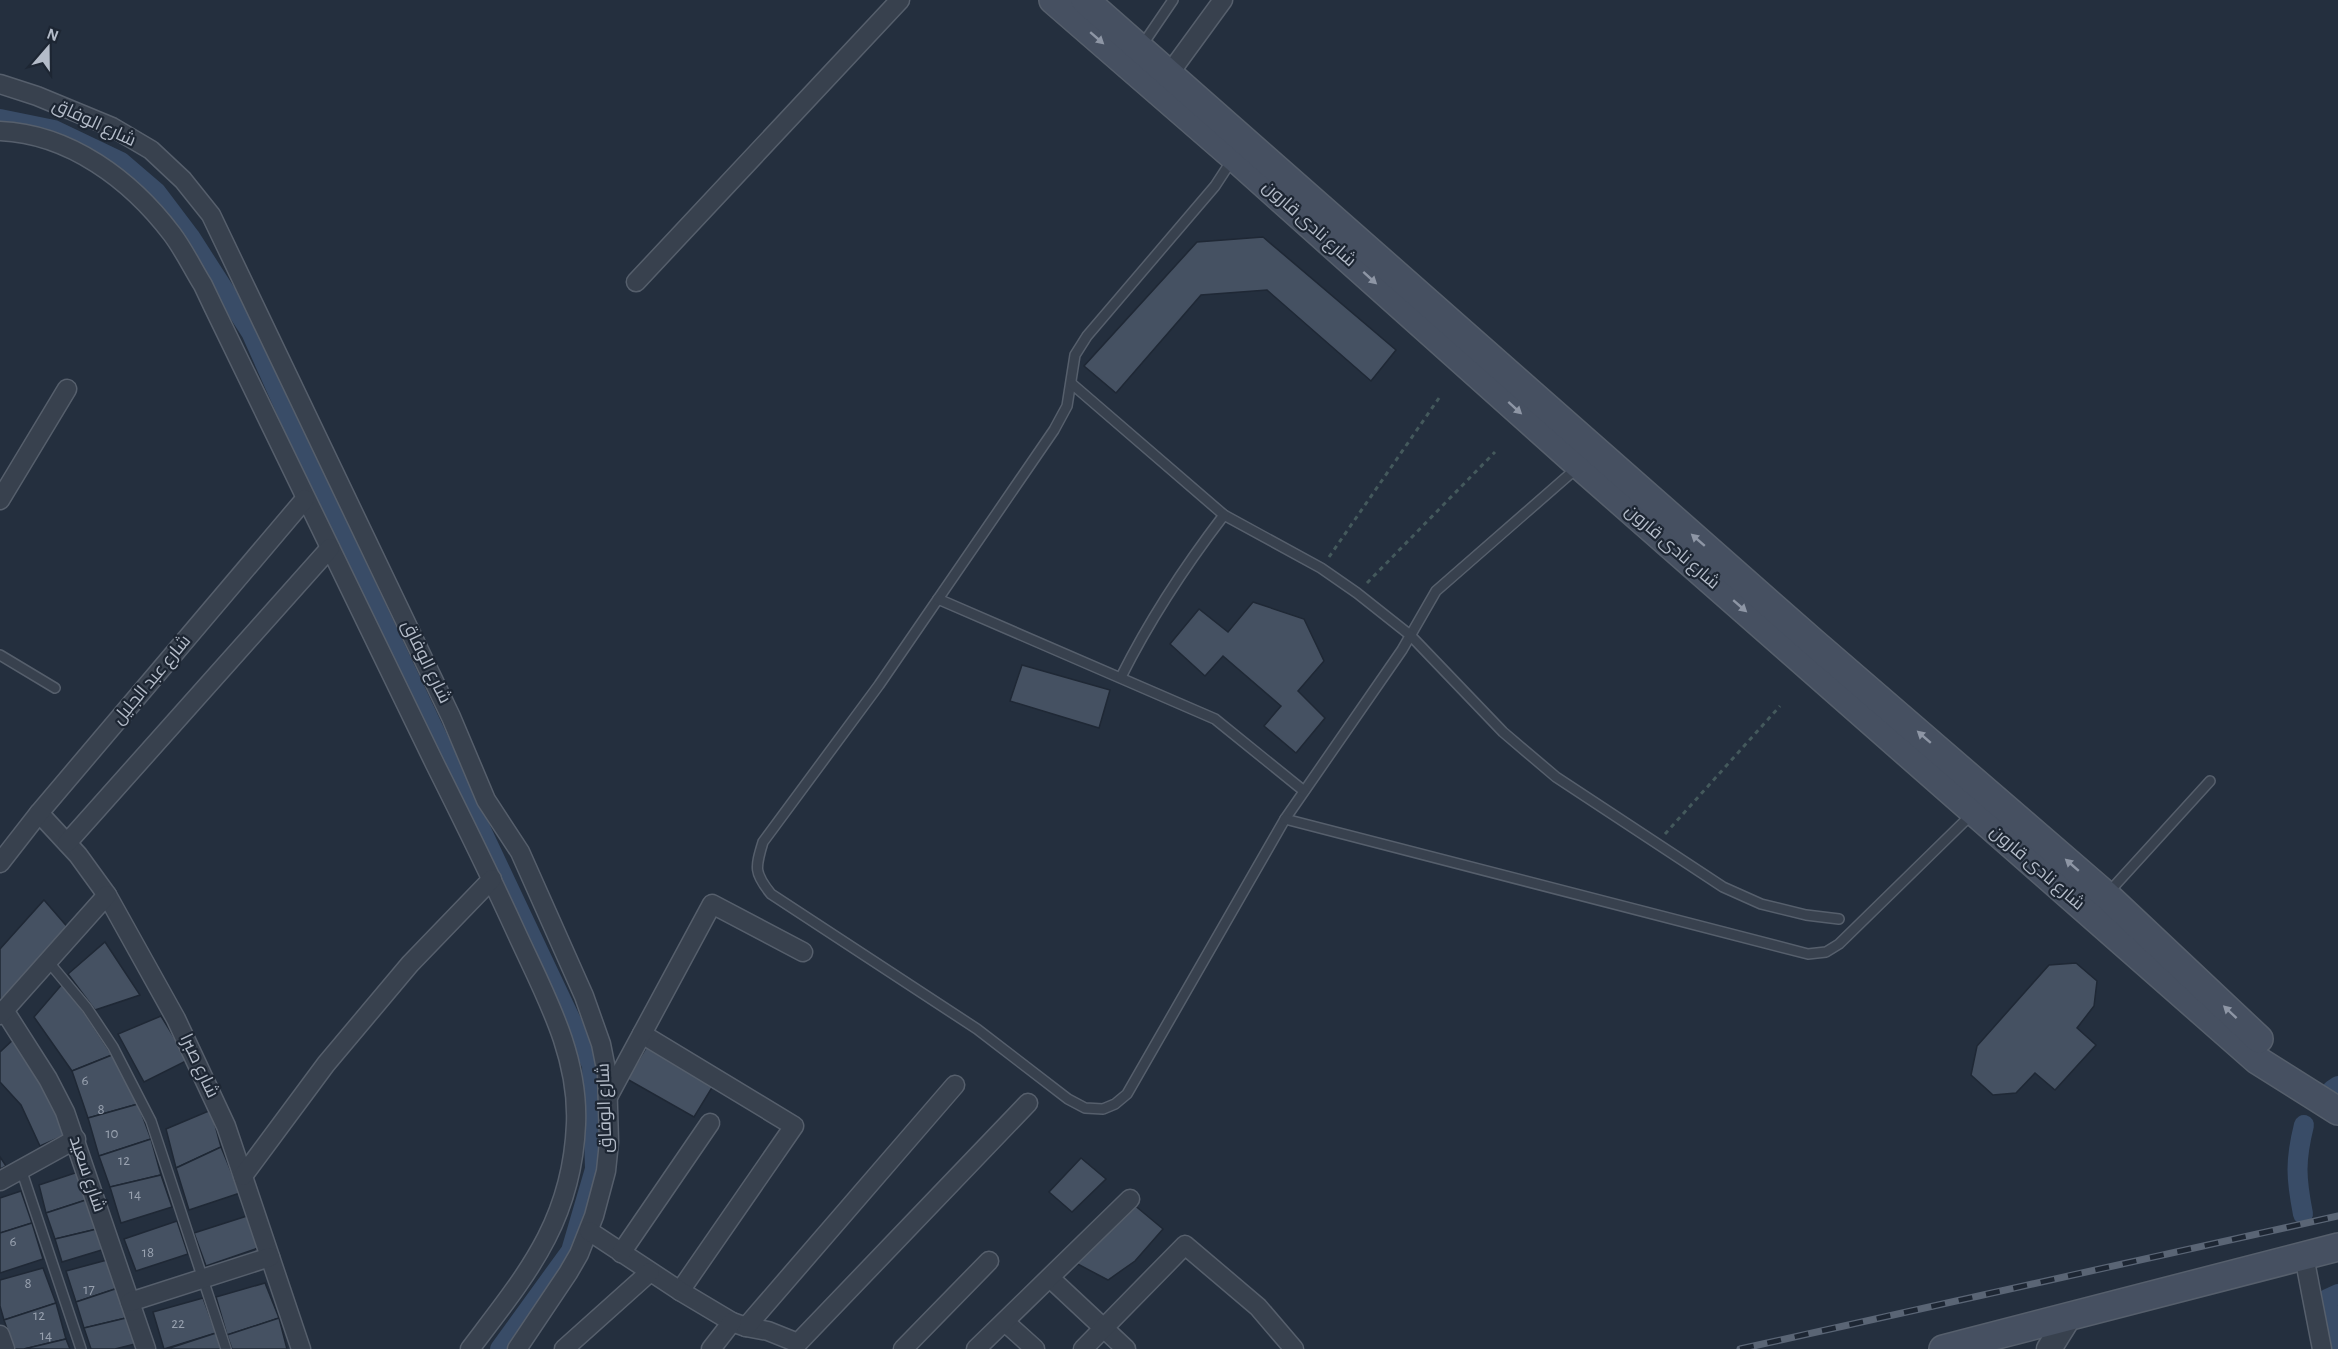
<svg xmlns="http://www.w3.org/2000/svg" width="2338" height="1349" font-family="'Alegreya Sans',Cairo,sans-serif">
<rect width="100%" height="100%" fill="#242f3e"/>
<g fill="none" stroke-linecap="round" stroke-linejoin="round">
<!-- canal -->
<g stroke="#394c67" stroke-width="20">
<polyline points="0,119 54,130 121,162 156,192 190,237 251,332 342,535 592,1065 595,1169 571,1251 500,1349"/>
<polyline points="2332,1090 2338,1086"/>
<path d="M 2303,1214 C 2296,1178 2295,1161 2304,1125"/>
<polyline points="2338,1294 2327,1299 2338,1346"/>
</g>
</g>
<!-- building -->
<g fill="#455162" stroke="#1f2835" stroke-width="1.5">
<polygon points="1263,237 1396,350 1371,381 1267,290 1201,295 1116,393 1084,366 1197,242"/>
<polygon points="1253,602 1304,619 1324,661 1298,691 1325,718 1296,753 1264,726 1281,706 1223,656 1205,676 1170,644 1199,609 1228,632"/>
<polygon points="1022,665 1110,690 1099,728 1010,701"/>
<polygon points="44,900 70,930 0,1008 0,949"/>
<polygon points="105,942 140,995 95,1010 68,974"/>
<polygon points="2076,963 2097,981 2094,1006 2077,1028 2096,1045 2055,1090 2035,1073 2016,1093 1993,1095 1971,1075 1977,1046 2049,965"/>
<polygon points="64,982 112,1055 72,1071 34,1017"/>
<polygon points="161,1016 188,1060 144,1082 118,1034"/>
<polygon points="15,1038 45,1083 65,1135 40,1146 21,1105 0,1082 0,1052"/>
<polygon points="649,1043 716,1081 694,1117 627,1079"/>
<polygon points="112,1055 138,1104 88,1118 72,1071"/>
<polygon points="138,1104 151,1139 99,1156 88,1118"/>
<polygon points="211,1110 221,1147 176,1168 166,1129"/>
<polygon points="151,1139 161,1175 110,1187 99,1156"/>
<polygon points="221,1147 240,1193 189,1210 176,1168"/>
<polygon points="0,1157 6,1166 0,1169"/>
<polygon points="1081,1158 1106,1179 1072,1212 1049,1192"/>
<polygon points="78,1172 89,1199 46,1213 39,1185"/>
<polygon points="161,1175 172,1207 121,1223 110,1187"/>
<polygon points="21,1191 32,1223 0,1233 0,1198"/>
<polygon points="89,1199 97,1229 55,1239 46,1213"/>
<polygon points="1133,1204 1163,1229 1135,1261 1108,1280 1072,1261"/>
<polygon points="247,1216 258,1248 206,1266 194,1233"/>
<polygon points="177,1221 188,1254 136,1271 124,1239"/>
<polygon points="32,1223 43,1259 0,1273 0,1233"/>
<polygon points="97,1229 105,1249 62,1262 55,1239"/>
<polygon points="107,1260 118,1288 76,1302 66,1271"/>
<polygon points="43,1268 56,1303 4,1320 0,1306 0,1280"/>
<polygon points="265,1283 279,1318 227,1335 216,1297"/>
<polygon points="118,1288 126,1318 84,1328 76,1302"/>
<polygon points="203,1298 216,1333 164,1349 153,1312"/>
<polygon points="56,1303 66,1339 24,1349 14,1349 4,1320"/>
<polygon points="126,1318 135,1344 115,1349 91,1349 84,1328"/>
<polygon points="279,1318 287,1349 232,1349 227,1335"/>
<polygon points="216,1333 221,1349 167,1349"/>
<polygon points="66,1339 70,1349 24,1349"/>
</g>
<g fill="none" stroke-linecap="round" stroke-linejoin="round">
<defs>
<g id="service">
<polyline points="1141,47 1173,0"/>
<path d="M 1232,160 L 1215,186 L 1087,336 L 1075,355 L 1067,406 L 1054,430 L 879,685 L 763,842 C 755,868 754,873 771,894 L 977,1029 L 1068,1099 L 1085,1108 L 1103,1109 L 1115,1104 L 1127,1094 L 1285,819 L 1402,650 L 1436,591 L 1578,467"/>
<polyline points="1072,384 1224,515 1321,568 1357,593 1410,635 1503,732 1556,777 1723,887 1761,904 1806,915 1839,919"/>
<polyline points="938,599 1215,719 1304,791"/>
<polyline points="0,655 55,688"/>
<path d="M 1121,677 C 1150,619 1185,566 1224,515"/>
<polyline points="1285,819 1808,954 1826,952 1839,944 1972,814"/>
<polyline points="2108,893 2210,781"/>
<polyline points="47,960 87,1008 113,1047 151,1121 226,1349"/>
<polyline points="21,1169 81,1349"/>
</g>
<g id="minor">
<polyline points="1169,74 1223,0"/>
<polyline points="0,84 37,96 112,127 151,150 183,180 211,215 451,717 486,800 520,852 584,996 601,1044 607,1074 609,1142 606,1171 594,1216 579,1254 568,1273 517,1349"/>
<path d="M 0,131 C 70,134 131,180 172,234 C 184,250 193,269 203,285 C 279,445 357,604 435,764 C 463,820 491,877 517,934 C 545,995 579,1055 576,1124 C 572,1222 526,1275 470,1349"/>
<polyline points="636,282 900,0"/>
<polyline points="0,500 67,389"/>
<polyline points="39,813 78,855 107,895 176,1019 226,1126 301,1349"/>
<polyline points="67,843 330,548"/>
<polyline points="0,863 39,813 305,499"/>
<polyline points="4,1010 48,1079 65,1112 146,1349"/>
<polyline points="0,1015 107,895"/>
<polyline points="642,1034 794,1126 680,1291"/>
<polyline points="609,1095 712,904 803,952"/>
<polyline points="243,1176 326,1064 410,964 492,879"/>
<polyline points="0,1181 76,1139"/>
<polyline points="589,1231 680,1291 732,1322 746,1327 768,1331 798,1343 1028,1103"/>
<polyline points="621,1253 710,1123"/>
<polyline points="2304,1256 2322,1349"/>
<polyline points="1050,1278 1126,1349"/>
<polyline points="130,1302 270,1257"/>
<polyline points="1005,1322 1035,1349"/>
<polyline points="746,1327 955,1085"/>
<polyline points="0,1335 5,1349"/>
<polyline points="564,1349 650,1272"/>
<polyline points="711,1349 732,1322"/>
<polyline points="903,1349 989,1261"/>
<polyline points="976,1349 1130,1199"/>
<polyline points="1083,1349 1185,1245 1258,1307 1294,1349"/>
</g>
<polyline id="tertiary" points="2049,1349 2069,1317"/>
<g id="secondary">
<polyline points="1053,0 1234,157 1579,465 2257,1060 2338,1111"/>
<polyline points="1085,0 1813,642 2106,895 2259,1039"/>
<polyline points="1943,1349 2338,1247"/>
</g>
</defs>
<!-- service casing -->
<use href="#service" stroke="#565f6c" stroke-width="12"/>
<!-- minor casing -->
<use href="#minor" stroke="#565f6c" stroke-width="21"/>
<!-- tertiary casing -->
<use href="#tertiary" stroke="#565f6c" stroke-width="27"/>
<!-- secondary casing -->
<use href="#secondary" stroke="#565f6c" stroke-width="30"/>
<!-- path -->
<g stroke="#44595c" stroke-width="3" stroke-dasharray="4.5 4.5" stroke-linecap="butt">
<polyline points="1329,557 1439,398"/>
<polyline points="1367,583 1495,452"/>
<polyline points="1665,834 1780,706"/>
</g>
<!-- service -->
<use href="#service" stroke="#38414e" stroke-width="9"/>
<!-- minor -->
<use href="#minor" stroke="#38414e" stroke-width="18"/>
<!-- tertiary -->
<use href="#tertiary" stroke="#38414e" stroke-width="24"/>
<!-- secondary -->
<use href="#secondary" stroke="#465061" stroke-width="27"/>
<defs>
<polyline id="rail" points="1740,1349 2338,1216"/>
</defs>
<!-- rail casing -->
<use href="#rail" stroke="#5a6575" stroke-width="7"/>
<!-- rail -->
<use href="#rail" stroke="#1d2633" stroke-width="4.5" stroke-dasharray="14" stroke-linecap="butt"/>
</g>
<!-- one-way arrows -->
<defs><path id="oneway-solid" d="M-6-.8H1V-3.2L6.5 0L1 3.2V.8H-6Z" transform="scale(1.5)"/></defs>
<g fill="#8e96a5">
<use href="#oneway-solid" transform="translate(1097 38) rotate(41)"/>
<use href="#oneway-solid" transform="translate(1370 278) rotate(42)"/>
<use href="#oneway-solid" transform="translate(1515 408) rotate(42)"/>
<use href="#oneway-solid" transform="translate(1698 540) rotate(-139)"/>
<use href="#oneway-solid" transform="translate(1740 606) rotate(41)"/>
<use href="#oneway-solid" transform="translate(1924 737) rotate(-139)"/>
<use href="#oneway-solid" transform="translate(2072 865) rotate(-139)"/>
<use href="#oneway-solid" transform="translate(2230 1012) rotate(-137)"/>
</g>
<g text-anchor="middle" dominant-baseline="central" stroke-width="4.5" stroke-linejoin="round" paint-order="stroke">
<!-- number labels -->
<g font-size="15" fill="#98a1af">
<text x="85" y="1080">6</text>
<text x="101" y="1109">8</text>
<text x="112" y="1133">10</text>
<text x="124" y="1160">12</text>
<text x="135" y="1194">14</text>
<text x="13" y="1241">6</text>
<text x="148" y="1252">18</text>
<text x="28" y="1283">8</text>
<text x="89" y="1289">17</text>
<text x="39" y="1315">12</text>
<text x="178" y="1323">22</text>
<text x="46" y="1335">14</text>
</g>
<!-- street labels -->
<g font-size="18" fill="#b4bcc9" stroke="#1d2633">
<text transform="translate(94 123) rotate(25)">شارع الوفاق</text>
<text transform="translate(1309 224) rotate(42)">شارع نادى قارون</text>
<text transform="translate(1672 547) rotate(41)">شارع نادى قارون</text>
<text transform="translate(426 662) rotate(64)">شارع الوفاق</text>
<text transform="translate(152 680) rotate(-50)">شارع عبد الجليل</text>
<text transform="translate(2037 868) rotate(41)">شارع نادى قارون</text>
<text transform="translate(199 1066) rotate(65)">شارع صبرا</text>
<text transform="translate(605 1108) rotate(-92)">شارع الوفاق</text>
<text transform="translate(87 1174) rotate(71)">شارع سعيد</text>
</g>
</g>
<!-- north arrow -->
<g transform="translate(48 48) rotate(20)" stroke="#1d2633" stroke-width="4.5" paint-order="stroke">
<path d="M0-4.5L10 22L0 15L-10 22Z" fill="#b4bcc9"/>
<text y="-9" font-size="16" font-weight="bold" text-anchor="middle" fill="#b4bcc9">N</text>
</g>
</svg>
